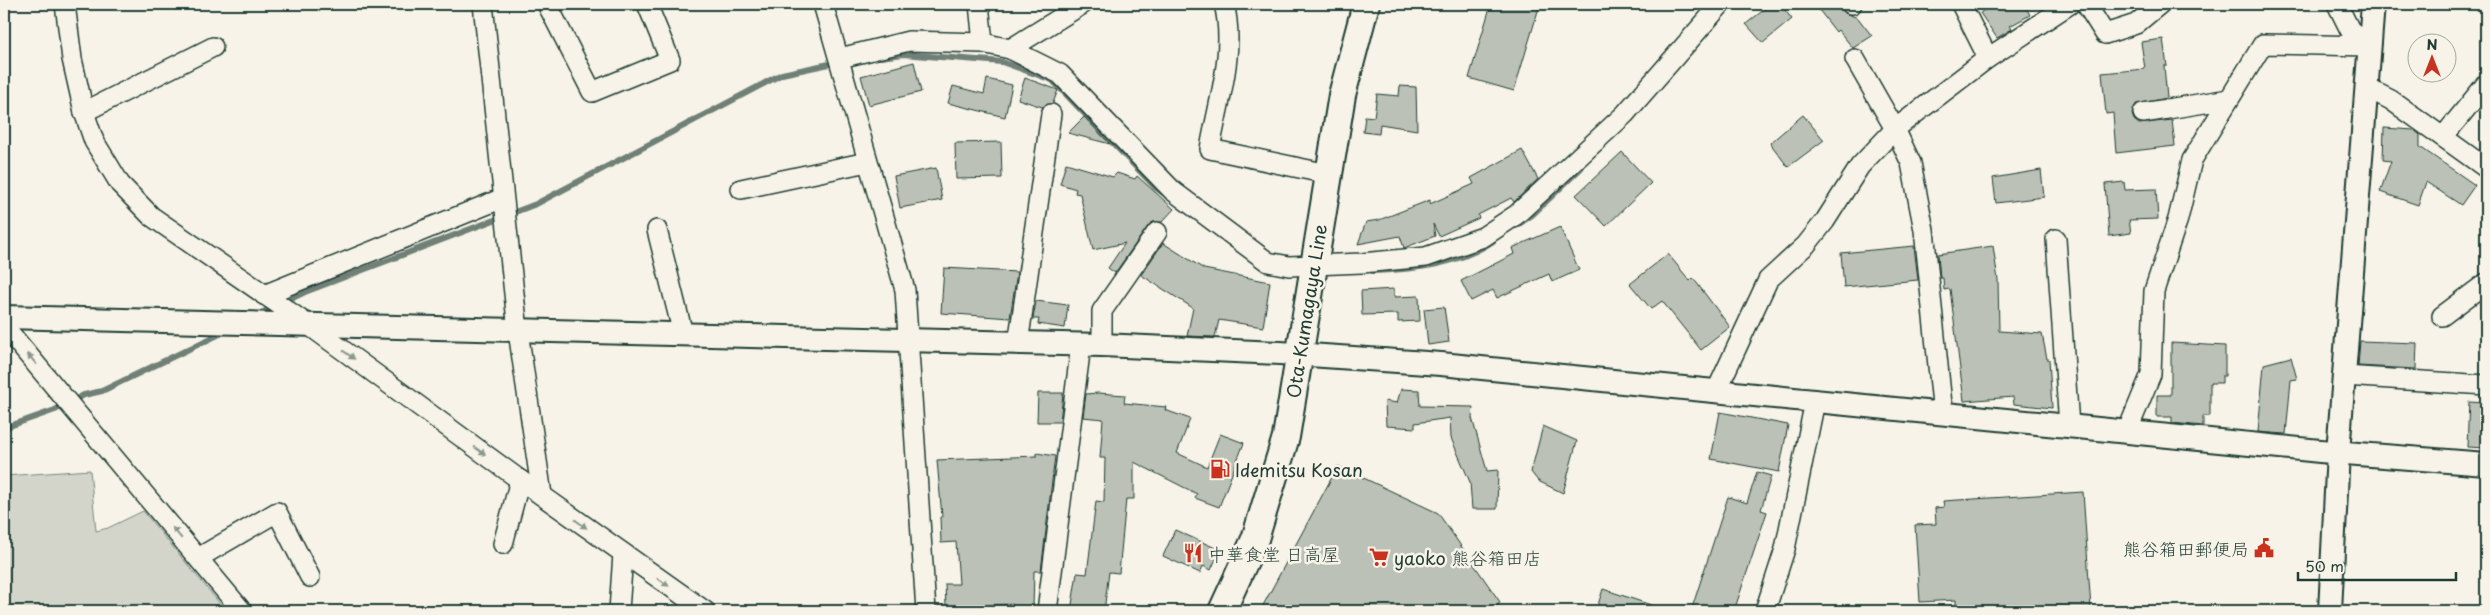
<svg xmlns="http://www.w3.org/2000/svg" width="2490" height="615" font-family="'Playpen Sans','Klee One',sans-serif">
<rect width="100%" height="100%" fill="#f7f3e8"/>
<filter id="ink" filterUnits="userSpaceOnUse"><feTurbulence type="fractalNoise" baseFrequency=".02" numOctaves="2"/><feDisplacementMap in="SourceGraphic" scale="10" xChannelSelector="R" yChannelSelector="G"/><feConvolveMatrix kernelMatrix="1 2 1 2 8 2 1 2 1" color-interpolation-filters="sRGB"/></filter>
<g filter="url(#ink)">
<!-- green -->
<polygon fill="#d3d5ca" stroke="#79897f" points="90,470 96,531 108,528 143,511 226,611 4,611 4,476"/>
<g fill="none" stroke-linecap="round" stroke-linejoin="round">
<!-- stream -->
<g stroke="#6f8077" stroke-width="6">
<polyline points="881,57 903,54 1002,62 1052,80 1155,187 1166,195"/>
<polyline points="1516,226 1532,215 1581,168"/>
<path d="M 1373,271 C 1415,269 1458,265 1493,241"/>
<polyline points="255,316 305,292 536,204 782,74 834,63"/>
<polyline points="4,428 55,410 84,395 102,391 226,331"/>
</g>
</g>
<!-- building -->
<g fill="#bbc1b6" stroke="#1f3d34">
<polygon points="1491,4 1540,4 1514,91 1469,78"/>
<polygon points="1771,4 1780,4 1792,19 1763,43 1746,24"/>
<polygon points="1828,4 1840,4 1845,13 1858,18 1872,36 1853,48 1838,30 1836,32 1819,10"/>
<polygon points="1993,4 2024,4 2030,15 2010,26 2012,29 1997,38 1980,13"/>
<polygon points="2163,39 2167,66 2164,66 2167,98 2136,104 2132,114 2134,120 2139,124 2172,120 2175,146 2116,153 2113,113 2106,114 2102,73 2145,69 2141,42"/>
<polygon points="914,62 921,92 869,105 861,76"/>
<polygon points="1025,78 1058,90 1053,103 1042,107 1018,99"/>
<polygon points="987,79 1012,85 1005,117 948,103 953,86 984,94"/>
<polygon points="1400,86 1416,87 1417,130 1380,124 1379,134 1363,132 1365,116 1374,117 1377,94 1399,96"/>
<polygon points="1803,115 1824,140 1788,167 1770,143"/>
<polygon points="1084,117 1110,144 1068,133"/>
<polygon points="2384,128 2414,130 2420,135 2420,147 2475,185 2461,205 2426,182 2418,205 2380,192 2391,161 2383,160"/>
<polygon points="1001,142 1002,178 956,179 955,143"/>
<polygon points="1522,150 1538,179 1514,202 1511,198 1478,215 1479,218 1439,236 1433,224 1435,236 1404,248 1400,236 1358,244 1366,222 1379,220 1430,200 1430,204 1474,184 1471,178"/>
<polygon points="1622,152 1651,183 1606,226 1576,195"/>
<polygon points="1066,163 1113,177 1117,173 1135,179 1137,176 1174,209 1162,222 1153,222 1148,226 1115,273 1108,268 1125,243 1093,250 1080,194 1075,193 1076,189 1060,184"/>
<polygon points="936,168 942,200 900,208 894,176"/>
<polygon points="2041,170 2044,197 1996,203 1993,178"/>
<polygon points="2124,182 2125,190 2156,189 2158,219 2129,220 2131,233 2109,236 2105,184"/>
<polygon points="1560,227 1579,270 1552,282 1549,274 1497,298 1493,290 1471,301 1461,281 1514,254 1512,248"/>
<polygon points="1163,243 1204,269 1270,282 1263,327 1219,320 1215,337 1187,336 1193,308 1141,275"/>
<polygon points="1914,246 1918,280 1844,287 1841,253"/>
<polygon points="1993,246 1998,280 1999,331 2042,334 2047,359 2049,359 2052,408 2014,404 2013,397 1964,401 1950,289 1944,290 1943,278 1940,278 1938,254"/>
<polygon points="1668,254 1690,281 1693,278 1730,327 1701,350 1662,301 1651,309 1630,284"/>
<polygon points="944,268 1017,272 1010,318 941,313"/>
<polygon points="1394,289 1394,297 1419,296 1420,321 1398,322 1398,314 1362,315 1361,291"/>
<polygon points="1036,301 1068,305 1065,328 1038,324 1039,319 1033,319"/>
<polygon points="1444,307 1449,342 1428,345 1424,309"/>
<polygon points="2360,341 2417,343 2416,369 2358,366"/>
<polygon points="2171,343 2225,346 2225,376 2222,376 2222,383 2210,383 2210,416 2203,416 2203,426 2172,423 2172,417 2157,417 2157,395 2171,395"/>
<polygon points="2291,357 2297,379 2291,380 2286,434 2258,432 2264,364"/>
<polygon points="1401,389 1419,390 1420,406 1473,407 1472,418 1487,471 1498,470 1497,509 1472,509 1470,482 1451,438 1450,418 1415,423 1415,428 1386,426 1385,401 1397,403"/>
<polygon points="1038,393 1063,393 1060,422 1037,422"/>
<polygon points="1098,393 1125,395 1124,403 1166,407 1165,410 1190,419 1177,453 1207,467 1220,434 1244,443 1219,507 1195,498 1197,494 1134,462 1134,499 1126,499 1119,573 1109,572 1104,611 1071,611 1077,573 1087,574 1096,501 1104,502 1105,458 1100,458 1103,419 1083,417 1086,394"/>
<polygon points="2469,402 2486,403 2486,448 2467,447"/>
<polygon points="1720,412 1788,425 1779,472 1711,459"/>
<polygon points="1543,426 1577,441 1563,493 1538,481 1531,472"/>
<polygon points="1037,453 1055,456 1041,571 1034,571 1033,608 1013,607 1013,604 946,607 945,584 959,584 956,542 941,543 940,517 942,517 937,460 1037,456"/>
<polygon points="1338,466 1438,513 1500,602 1495,611 1260,611"/>
<polygon points="1757,472 1771,476 1761,510 1767,512 1734,611 1691,611 1728,497 1747,503"/>
<polygon points="2083,492 2091,609 1956,611 1956,600 1920,602 1915,525 1936,524 1935,508 1944,507 1943,501"/>
<polygon points="1175,530 1220,550 1211,570 1203,566 1200,573 1163,556"/>
<polygon points="1603,589 1660,608 1660,611 1596,611"/>
</g>
<g fill="none" stroke-linecap="round" stroke-linejoin="round">
<defs>
<g id="minor">
<polyline points="65,4 72,59 84,112 94,141 120,184 151,216 310,326 520,480 705,611"/>
<polyline points="483,4 518,331 542,495"/>
<polyline points="547,4 592,92 670,60 647,4"/>
<polyline points="823,4 905,290 926,611"/>
<polyline points="979,4 983,43"/>
<path d="M 1224,4 C 1236,51 1218,102 1210,149 L 1328,174"/>
<polyline points="1851,4 1852,4"/>
<polyline points="1961,4 1988,58 2070,4"/>
<polyline points="2086,4 2105,34 2136,24 2160,4"/>
<polyline points="2337,4 2350,30 2370,46"/>
<polyline points="1010,49 1083,4"/>
<polyline points="840,58 909,41 983,43 1010,49 1060,74 1173,191 1268,262 1289,266 1362,263 1426,257 1483,237 1516,215 1625,114 1721,4"/>
<polyline points="1855,59 1895,129 1911,163 1924,230 1943,414"/>
<polyline points="2367,88 2391,100 2486,168"/>
<polyline points="84,112 213,47"/>
<polyline points="2143,113 2229,99"/>
<polyline points="2443,137 2486,84"/>
<polyline points="741,189 867,162"/>
<polyline points="657,230 683,334"/>
<polyline points="2056,239 2069,426"/>
<polyline points="264,295 503,198"/>
<polyline points="2442,316 2486,283"/>
<polyline points="4,326 242,611"/>
<polyline points="1018,344 1051,114"/>
<polyline points="1102,345 1102,311 1157,232"/>
<polyline points="2344,376 2486,385"/>
<polyline points="1716,392 1768,280 1806,245 1825,221 1860,166 1895,129 1988,58"/>
<polyline points="2127,432 2151,374 2154,291 2178,219 2192,160 2263,44 2370,46"/>
<polyline points="503,544 520,480"/>
<polyline points="198,558 277,512 310,577"/>
<polyline points="619,611 623,554"/>
<polyline points="1047,611 1081,345"/>
<polyline points="1765,611 1785,549 1815,401"/>
</g>
<g id="tertiary">
<polyline points="4,317 1102,345 1280,353 1441,364 2320,451 2486,464"/>
<polyline points="2330,611 2338,452 2373,4"/>
</g>
<polyline id="secondary" points="1222,611 1255,539 1286,437 1342,95 1366,4"/>
</defs>
<!-- minor casing -->
<use href="#minor" stroke="#1f3d34" stroke-width="22"/>
<!-- tertiary casing -->
<use href="#tertiary" stroke="#1f3d34" stroke-width="26"/>
<!-- secondary casing -->
<use href="#secondary" stroke="#1f3d34" stroke-width="30"/>
<!-- minor -->
<use href="#minor" stroke="#f7f3e8" stroke-width="19"/>
<!-- tertiary -->
<use href="#tertiary" stroke="#f7f3e8" stroke-width="22"/>
<!-- secondary -->
<use href="#secondary" stroke="#f7f3e8" stroke-width="26"/>
</g>
<!-- one-way arrows -->
<defs><path id="oneway-solid" d="M-6-.8H1V-3.2L6.5 0L1 3.2V.8H-6Z" transform="scale(1.25)"/></defs>
<g fill="#8b988e">
<use href="#oneway-solid" transform="translate(349 355) rotate(36)"/>
<use href="#oneway-solid" transform="translate(32 359) rotate(-130)"/>
<use href="#oneway-solid" transform="translate(480 451) rotate(36)"/>
<use href="#oneway-solid" transform="translate(581 524) rotate(36)"/>
<use href="#oneway-solid" transform="translate(177 533) rotate(-130)"/>
<use href="#oneway-solid" transform="translate(663 582) rotate(35)"/>
</g>
</g>
<!-- icons -->
<defs>
<symbol id="fuel-bare" viewBox="-9 -9 18 18"><path d="M-5.5-6h7V0h2V4h1.3V-2.5L3-4.5l.8-.8L6-3V5H2.5V1h-1V6h-7ZM-4.2-4.7v3.2H.2V-4.7Z" fill="#c8321e" stroke="#f7f3e8" stroke-width="2.5" paint-order="stroke"/></symbol>
<symbol id="civic-bare" viewBox="-9 -9 18 18"><path d="M-.6-6.5H3V-4.5H.6V-3L4-1V1h2V6H-6V1h2V-1L-.6-3ZM-1.2 2.5V6h2.4V2.5Z" fill="#c8321e" stroke="#f7f3e8" stroke-width="2.5" paint-order="stroke"/></symbol>
<symbol id="restaurant-bare" viewBox="-9 -9 18 18"><path d="M-5-6h1v4h1v-4h1v4h1v-4h1v5L-1.5 .5V6h-2V.5L-5-1ZM5-6V6H3V1.5H1.5Q1.5-4 5-6Z" fill="#c8321e" stroke="#f7f3e8" stroke-width="2.5" paint-order="stroke"/></symbol>
<symbol id="supermarket-bare" viewBox="-9 -9 18 18"><path d="M-6-5.5h2.5l.6 2H6L4.5 2H-2.5L-4.4-4H-6ZM-1.5 3.2a1.3 1.3 0 1 0 .1 0ZM3 3.2a1.3 1.3 0 1 0 .1 0Z" fill="#c8321e" stroke="#f7f3e8" stroke-width="2.5" paint-order="stroke"/></symbol>
</defs>
<g fill-rule="evenodd">
<use href="#fuel-bare" x="1206" y="455" width="28" height="28"/>
<use href="#civic-bare" x="2250" y="534" width="28" height="28"/>
<use href="#restaurant-bare" x="1179" y="539" width="28" height="28"/>
<use href="#supermarket-bare" x="1365" y="543" width="28" height="28"/>
</g>
<g text-anchor="middle" dominant-baseline="central" stroke-width="5" stroke-linejoin="round" paint-order="stroke">
<!-- street labels -->
<g font-size="18" fill="#1f3d34" stroke="#f7f3e8">
<text transform="translate(1306 311) rotate(-81)">Ota-Kumagaya Line</text>
</g>
<!-- poi labels -->
<g font-size="18" fill="#1f3d34" stroke="#f7f3e8" text-anchor="start">
<text x="1235" y="469">Idemitsu Kosan</text>
<text x="2249" y="548" text-anchor="end">熊谷箱田郵便局</text>
<text x="1208" y="553">中華食堂 日高屋</text>
<text x="1394" y="557">yaoko 熊谷箱田店</text>
</g>
</g>
<!-- margin -->
<rect width="2490" height="615" fill="none" stroke="#f7f3e8" stroke-width="20"/>
<rect x="10" y="10" width="2470" height="595" fill="none" stroke="#1f3d34" stroke-width="2" filter="url(#ink)"/>
<!-- north arrow -->
<g transform="translate(2432 58)"><circle r="24" fill="#f7f3e8" stroke="#a1aaa0"/>
<path d="M0-4L9 19L0 12L-9 19Z" fill="#c8321e"/>
<text y="-8" font-size="14" font-weight="bold" text-anchor="middle" fill="#1f3d34">N</text>
</g>
<!-- scale -->
<path d="M2298 572v8h158v-8" fill="none" stroke="#1f3d34" stroke-width="2.5"/>
<text x="2305" y="572" font-size="15" fill="#1f3d34" stroke="#f7f3e8" stroke-width="4" paint-order="stroke">50 m</text>
</svg>
